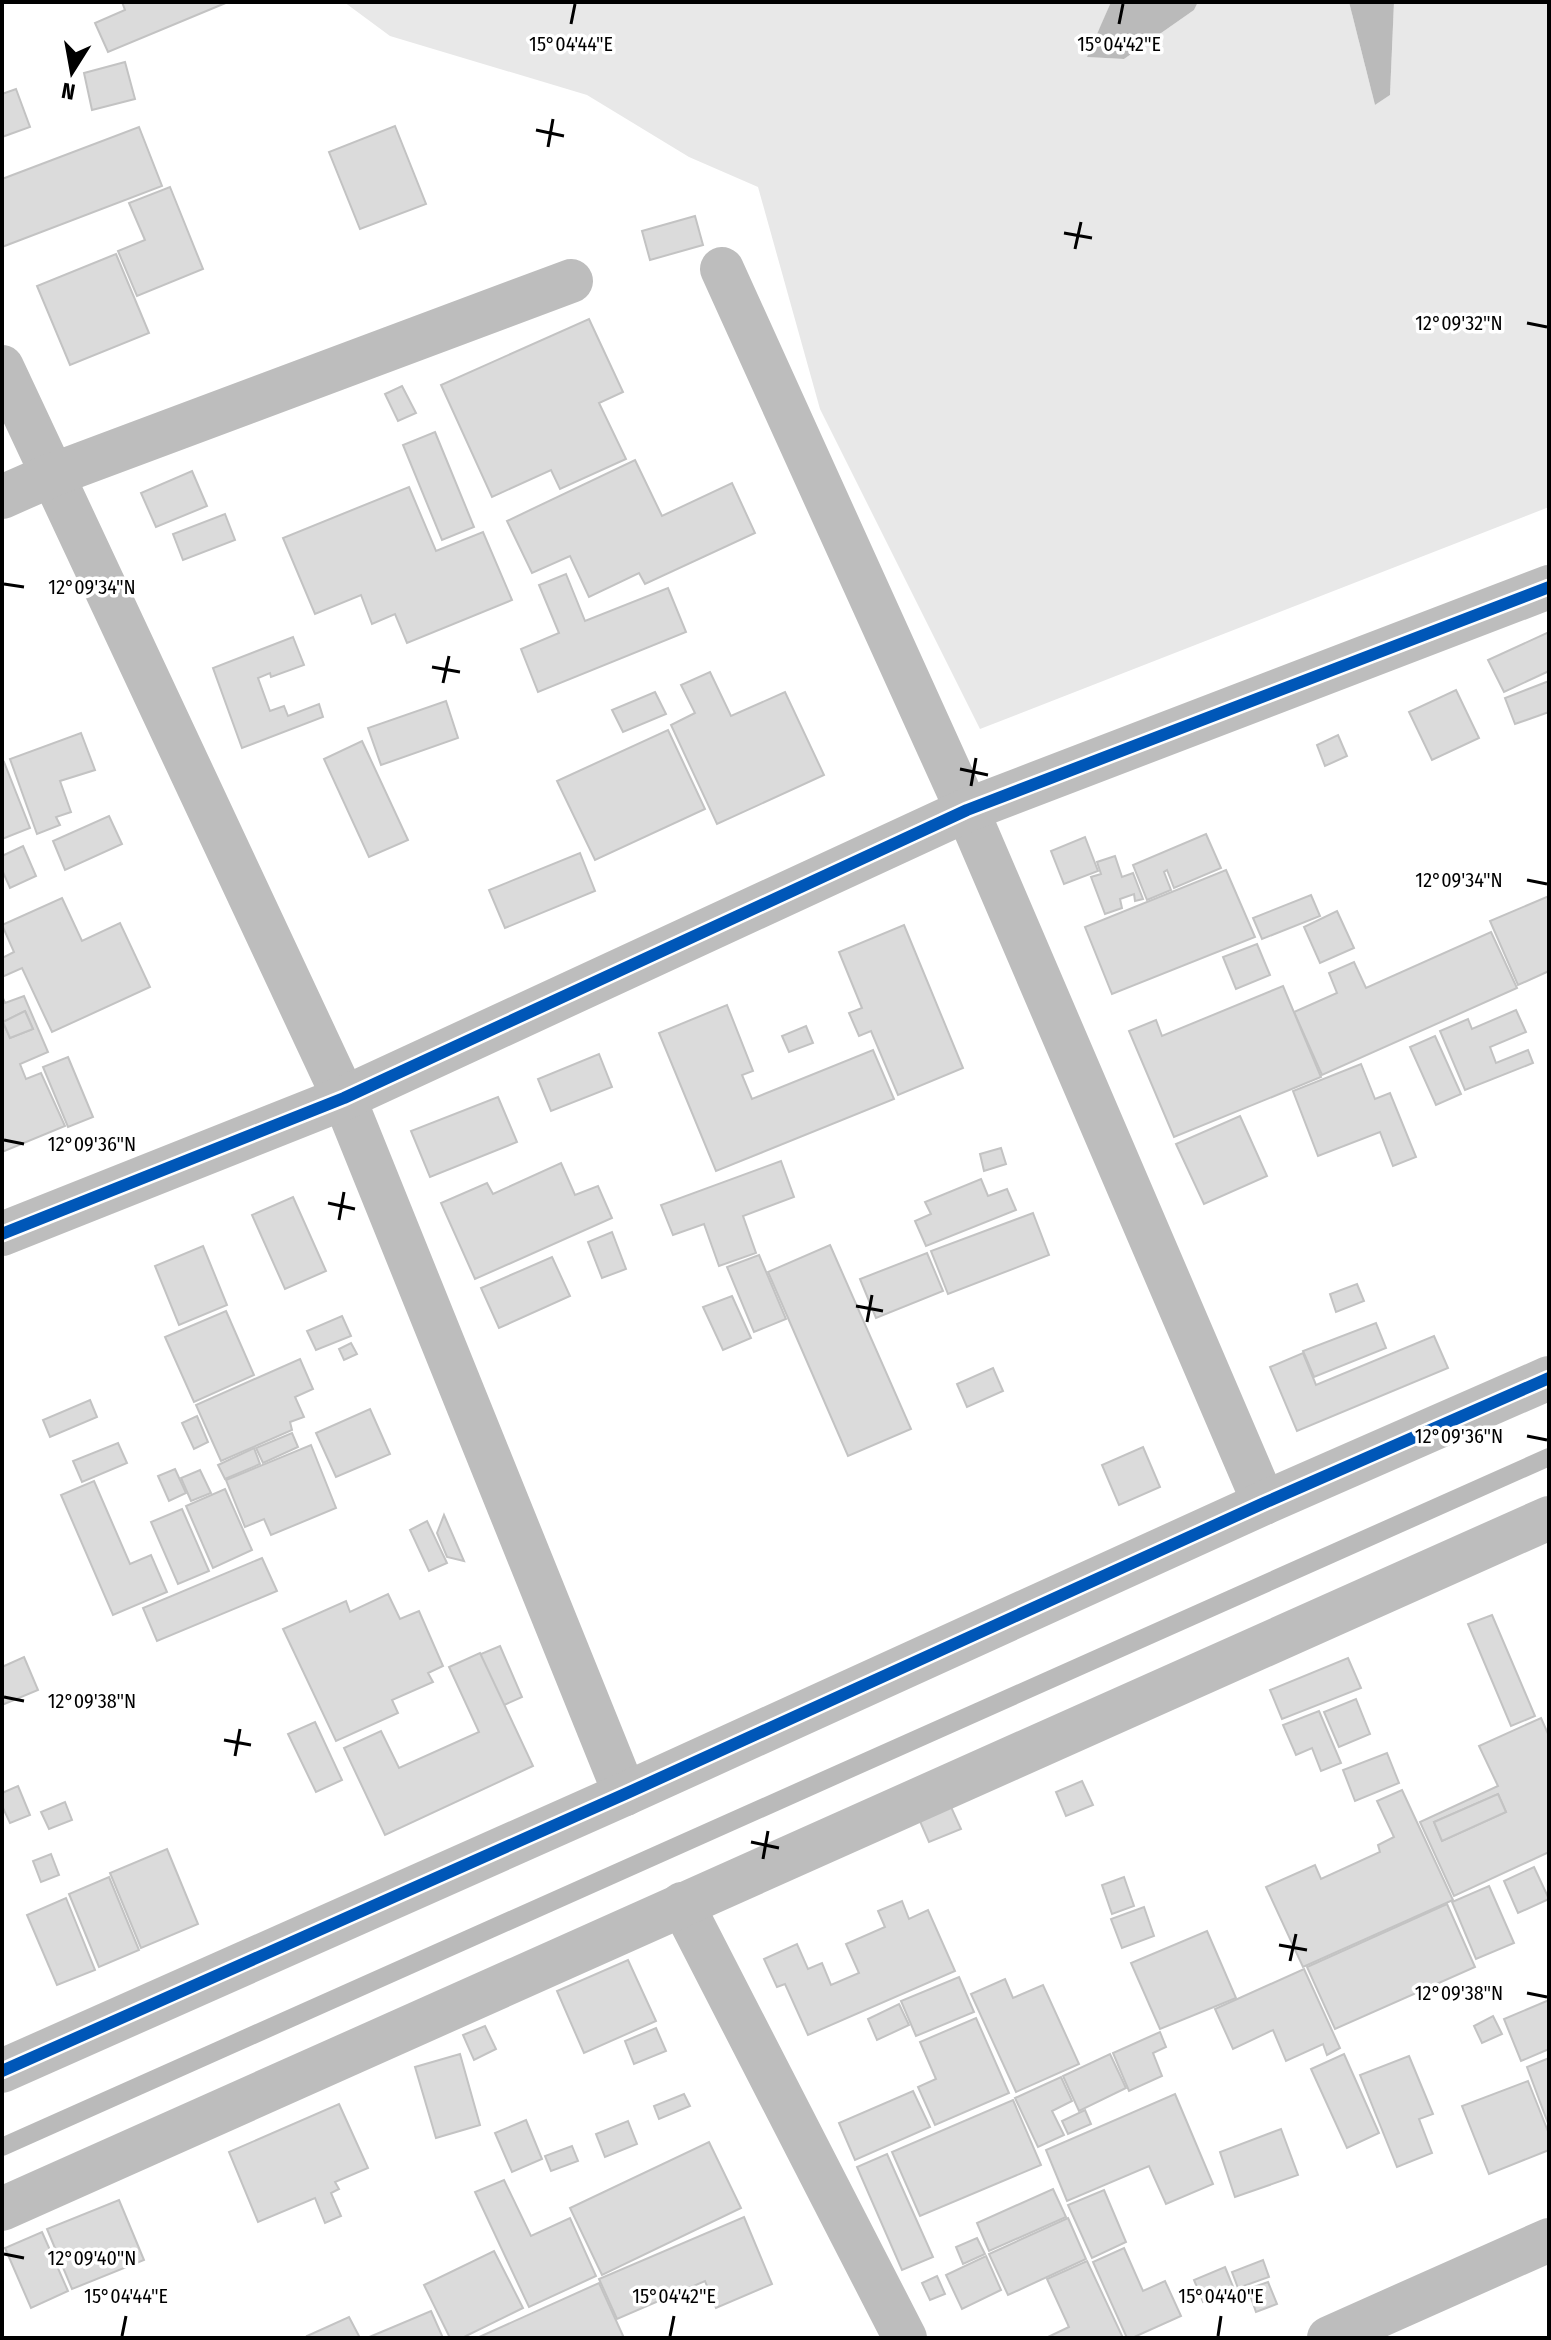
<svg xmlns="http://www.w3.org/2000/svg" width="1551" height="2340" font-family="'Fira Sans Condensed',sans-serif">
<rect width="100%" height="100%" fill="#fff"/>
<!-- green -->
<polygon fill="#e8e8e8" points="344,2 1111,2 1088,57 1124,59 1194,10 1198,2 1349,2 1375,105 1390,95 1394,2 1544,2 1549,6 1549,507 980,729 820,409 758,187 689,157 587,95 390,36"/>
<!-- water -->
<g fill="#bababa">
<polygon points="1111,2 1198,2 1194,10 1124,59 1087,57"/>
<polygon points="1349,2 1394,2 1390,95 1375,105"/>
</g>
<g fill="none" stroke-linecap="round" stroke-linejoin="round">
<!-- stream -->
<polyline stroke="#bababa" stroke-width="18" points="2,2147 1549,1457"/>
</g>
<!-- building -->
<g fill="#dbdbdb" stroke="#c3c3c3" stroke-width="2" fill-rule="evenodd">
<polygon points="122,2 228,2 108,52 95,23 125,10"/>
<polygon points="125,62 135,99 92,110 84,73"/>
<polygon points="16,89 30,127 2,137 2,94"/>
<polygon points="395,126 426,204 360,229 329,152"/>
<polygon points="139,127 162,186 2,247 2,179"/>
<polygon points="170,187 203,269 137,296 118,251 145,240 129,203"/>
<polygon points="695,216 703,245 650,260 642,231"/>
<polygon points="116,254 149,333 70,365 37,286"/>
<polygon points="589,319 623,392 599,403 626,459 560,489 551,470 492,497 441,385"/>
<polygon points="402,386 416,413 398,421 385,394"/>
<polygon points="435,432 474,527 442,540 403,445"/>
<polygon points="635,460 662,516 732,483 755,533 645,584 639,573 589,597 570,556 532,573 507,521"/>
<polygon points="192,471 207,506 156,527 141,493"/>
<polygon points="409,487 436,551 483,532 512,600 407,643 395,614 372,624 361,595 315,614 283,538"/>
<polygon points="225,514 235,540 183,560 173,534"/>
<polygon points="566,574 585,621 668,588 686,632 538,692 521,649 559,633 539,585"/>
<polygon points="1549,632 1549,671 1504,692 1488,660"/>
<polygon points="293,637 304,665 271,677 270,673 258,678 270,711 284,706 288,716 319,704 323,717 242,748 213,668"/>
<polygon points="710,672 731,716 785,692 824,775 717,824 671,725 695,713 681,685"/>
<polygon points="1549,681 1549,712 1515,724 1505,698"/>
<polygon points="1456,690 1479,738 1432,760 1409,712"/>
<polygon points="655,692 666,714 623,732 612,710"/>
<polygon points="446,701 458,738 381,765 368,728"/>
<polygon points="668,730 705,809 595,860 557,781"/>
<polygon points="81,733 95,770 60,781 71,812 56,817 60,825 37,834 10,759"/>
<polygon points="1338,735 1347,756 1325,766 1317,745"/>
<polygon points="362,741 408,840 369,857 324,759"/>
<polygon points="4,762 30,828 2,839 2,763"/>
<polygon points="109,816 122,844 65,870 53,841"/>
<polygon points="1206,834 1221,868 1174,888 1167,870 1164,872 1171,890 1147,900 1133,865"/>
<polygon points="1085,837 1098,871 1064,884 1051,851"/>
<polygon points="23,846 36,876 10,888 2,870 2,856"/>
<polygon points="580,853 595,891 505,928 489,890"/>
<polygon points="1115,856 1122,877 1133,873 1143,899 1135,901 1134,894 1120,899 1122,908 1105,914 1091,877 1101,874 1097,862"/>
<polygon points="1226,870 1255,937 1112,994 1085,927"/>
<polygon points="1311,895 1320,916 1262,939 1253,918"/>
<polygon points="1549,896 1549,971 1518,985 1490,921"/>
<polygon points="62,898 82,941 120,923 150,987 52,1032 22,968 2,977 2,958 14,952 2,925"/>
<polygon points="1337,911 1354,948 1320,963 1304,927"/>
<polygon points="904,925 963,1068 898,1095 871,1031 859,1036 849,1013 862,1008 839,952"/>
<polygon points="1491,932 1517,988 1322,1075 1294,1012 1337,993 1329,973 1354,962 1366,988"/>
<polygon points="1257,944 1270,975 1236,989 1223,957"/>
<polygon points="1283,986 1321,1077 1174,1137 1129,1031 1156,1020 1162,1036"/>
<path d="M 2,996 L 5,1003 L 24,996 L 48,1052 L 20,1064 L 26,1079 L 41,1073 L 65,1126 L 2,1152 ZM 25,1011 L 33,1029 L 10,1038 L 3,1022 Z"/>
<polygon points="727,1005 753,1071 742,1075 752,1099 873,1050 894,1099 716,1171 659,1033"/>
<polygon points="1516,1010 1526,1032 1490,1047 1496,1063 1528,1050 1533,1063 1465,1090 1440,1031 1468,1019 1472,1029"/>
<polygon points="25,1011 33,1029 10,1038 3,1022"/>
<polygon points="806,1026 813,1043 789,1052 782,1036"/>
<polygon points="1435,1036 1461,1094 1436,1105 1410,1047"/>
<polygon points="599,1054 612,1087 551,1111 538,1079"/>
<polygon points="68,1057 93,1117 68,1127 43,1067"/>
<polygon points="1361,1064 1375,1099 1390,1093 1416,1157 1393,1166 1380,1132 1318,1156 1293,1091"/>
<polygon points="498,1097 517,1142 430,1177 411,1131"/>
<polygon points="1240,1116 1267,1176 1204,1204 1176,1144"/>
<polygon points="1001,1148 1006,1164 984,1171 980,1154"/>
<polygon points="781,1161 794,1197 743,1216 756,1253 719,1266 704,1224 673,1235 661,1205"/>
<polygon points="561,1163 575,1195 598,1186 612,1218 475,1279 441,1203 487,1183 493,1194"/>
<polygon points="981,1179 988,1196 1007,1189 1016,1210 926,1246 915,1221 931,1214 925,1202"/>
<polygon points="293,1197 326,1271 285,1289 252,1215"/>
<polygon points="1033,1213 1049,1255 948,1294 931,1251"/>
<polygon points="612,1232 626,1269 602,1278 588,1242"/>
<polygon points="830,1245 911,1429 848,1456 768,1272"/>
<polygon points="203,1246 227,1305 179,1325 155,1266"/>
<polygon points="927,1253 943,1291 876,1318 860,1279"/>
<polygon points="759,1255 786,1319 754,1332 727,1267"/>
<polygon points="552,1257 570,1296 499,1328 481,1288"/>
<polygon points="1357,1284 1364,1301 1336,1312 1330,1294"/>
<polygon points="732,1296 751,1338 723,1350 703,1307"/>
<polygon points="226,1311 254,1375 194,1402 165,1337"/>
<polygon points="342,1316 351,1336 316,1350 307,1331"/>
<polygon points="1376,1323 1386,1348 1314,1377 1303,1351"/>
<polygon points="1434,1336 1448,1368 1297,1431 1270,1367 1303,1353 1316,1385"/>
<polygon points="351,1343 357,1354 344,1360 339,1349"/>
<polygon points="300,1359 313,1389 295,1397 304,1417 290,1422 292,1430 221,1461 196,1405"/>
<polygon points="993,1368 1003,1391 967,1407 957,1384"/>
<polygon points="90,1400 97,1417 50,1437 43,1420"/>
<polygon points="370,1409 390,1454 336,1477 316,1433"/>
<polygon points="197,1416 208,1442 194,1449 182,1423"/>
<polygon points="292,1433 298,1447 263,1463 256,1448"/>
<polygon points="118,1443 127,1463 82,1482 73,1461"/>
<polygon points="311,1445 336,1508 271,1535 264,1519 245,1527 226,1480"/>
<polygon points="1143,1447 1160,1487 1119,1505 1102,1465"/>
<polygon points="254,1448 260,1464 225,1479 218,1465"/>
<polygon points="175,1469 186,1493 169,1501 158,1476"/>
<polygon points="200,1470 211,1493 191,1501 181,1478"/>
<polygon points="94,1481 130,1564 151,1555 167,1592 113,1615 61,1495"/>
<polygon points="225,1489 252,1550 213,1568 186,1506"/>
<polygon points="182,1509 209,1571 178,1584 151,1522"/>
<polygon points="444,1515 464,1561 447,1557 437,1533"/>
<polygon points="427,1521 447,1563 429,1571 410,1530"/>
<polygon points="262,1558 277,1591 157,1641 143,1608"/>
<polygon points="388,1594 400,1619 419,1611 443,1666 428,1673 433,1682 392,1700 398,1713 336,1741 283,1629 346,1601 350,1612"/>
<polygon points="1492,1615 1535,1716 1511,1726 1468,1624"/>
<polygon points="500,1646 522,1697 493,1710 469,1659"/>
<polygon points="480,1653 533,1766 385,1835 344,1748 381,1731 399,1768 479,1732 449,1667"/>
<polygon points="24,1657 38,1690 2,1705 2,1667"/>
<polygon points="1348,1658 1361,1688 1282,1719 1270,1690"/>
<polygon points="1356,1699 1370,1734 1339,1747 1324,1712"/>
<polygon points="1319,1711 1341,1763 1321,1771 1312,1748 1296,1755 1283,1725"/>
<path d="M 1541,1718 L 1549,1736 L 1549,1852 L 1454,1896 L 1420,1822 L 1498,1786 L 1479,1746 ZM 1498,1794 L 1506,1812 L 1442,1841 L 1434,1822 Z"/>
<polygon points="315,1722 342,1780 316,1792 288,1734"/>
<polygon points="1387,1753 1399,1783 1355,1801 1343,1770"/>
<polygon points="1082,1781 1093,1805 1066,1816 1056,1792"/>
<polygon points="18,1786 30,1815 10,1823 2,1806 2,1793"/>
<polygon points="1402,1790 1453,1900 1303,1967 1266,1887 1315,1865 1321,1879 1380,1852 1378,1845 1394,1837 1377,1801"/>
<polygon points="1498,1794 1506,1812 1442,1841 1434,1822"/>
<polygon points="65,1802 72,1820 49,1829 41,1812"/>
<polygon points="951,1807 961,1829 929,1842 919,1819"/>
<polygon points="167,1849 198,1924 141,1948 110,1873"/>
<polygon points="51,1854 59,1875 41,1882 33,1861"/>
<polygon points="1534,1867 1549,1899 1518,1913 1504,1881"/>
<polygon points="109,1877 139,1950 99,1967 69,1894"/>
<polygon points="1124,1877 1134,1906 1112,1914 1102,1885"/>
<polygon points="1489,1886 1514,1943 1476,1959 1452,1902"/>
<polygon points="66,1898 95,1970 57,1985 27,1915"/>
<polygon points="902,1901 909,1919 928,1910 955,1971 808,2035 785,1984 777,1987 764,1959 797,1944 808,1969 822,1963 831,1985 859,1973 846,1944 885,1927 878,1911"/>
<polygon points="1447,1904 1475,1967 1335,2029 1307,1967"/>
<polygon points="1144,1907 1154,1936 1122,1948 1111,1919"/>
<polygon points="1207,1931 1236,1998 1160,2029 1131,1963"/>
<polygon points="628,1960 656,2021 584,2053 557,1991"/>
<polygon points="1304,1969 1340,2048 1327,2055 1323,2044 1286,2061 1273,2030 1233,2049 1215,2009"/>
<polygon points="959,1977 974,2012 916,2036 901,2001"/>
<polygon points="1005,1979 1013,1998 1043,1985 1079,2064 1016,2092 971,1994"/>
<polygon points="1549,2000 1549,2049 1521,2061 1504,2019"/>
<polygon points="899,2004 909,2025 877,2040 868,2019"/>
<polygon points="1493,2016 1502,2034 1482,2043 1474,2026"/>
<polygon points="976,2018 1009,2093 935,2125 918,2087 936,2079 920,2042"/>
<polygon points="485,2026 496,2049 474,2060 463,2035"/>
<polygon points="656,2028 666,2051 634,2064 625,2041"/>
<polygon points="1160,2032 1166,2047 1153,2053 1162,2076 1129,2091 1113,2053"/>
<polygon points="460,2054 480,2125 436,2138 415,2067"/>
<polygon points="1110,2054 1126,2088 1079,2111 1063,2076"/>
<polygon points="1344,2054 1379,2133 1347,2148 1311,2069"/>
<polygon points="1409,2056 1433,2114 1419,2119 1432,2153 1397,2167 1360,2075"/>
<polygon points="1549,2058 1549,2126 1527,2067"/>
<polygon points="1061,2077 1072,2101 1052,2111 1064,2135 1038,2147 1015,2098"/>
<polygon points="1528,2081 1549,2134 1549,2150 1489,2174 1462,2106"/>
<polygon points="913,2091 930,2127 855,2160 839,2123"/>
<polygon points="684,2094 690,2106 659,2119 654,2106"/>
<polygon points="1175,2094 1213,2184 1166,2204 1149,2166 1067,2201 1046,2150"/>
<polygon points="1013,2100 1041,2165 920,2216 892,2152"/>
<polygon points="339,2104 368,2168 335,2182 339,2189 331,2193 341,2216 325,2223 315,2198 258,2222 229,2152"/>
<polygon points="1085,2110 1091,2124 1068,2134 1062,2121"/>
<polygon points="526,2120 542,2159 512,2172 495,2133"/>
<polygon points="628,2121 637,2144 605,2157 596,2134"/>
<polygon points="1281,2129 1298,2175 1235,2197 1220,2152"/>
<polygon points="709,2142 741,2208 602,2275 570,2208"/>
<polygon points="572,2146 578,2161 551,2171 545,2156"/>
<polygon points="887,2154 933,2257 902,2270 857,2167"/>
<polygon points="504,2180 531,2236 570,2218 596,2276 529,2307 475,2192"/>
<polygon points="1053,2189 1066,2217 989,2251 977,2223"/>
<polygon points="1104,2190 1126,2242 1092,2258 1068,2205"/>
<polygon points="119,2200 144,2260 72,2289 47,2229"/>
<polygon points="744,2217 772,2284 716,2308 705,2281 617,2319 599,2279"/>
<polygon points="1068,2218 1086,2259 1008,2295 989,2254"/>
<polygon points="42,2232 68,2291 31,2308 5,2248"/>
<polygon points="977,2238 985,2254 963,2264 956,2247"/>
<polygon points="1124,2248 1143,2291 1165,2281 1181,2316 1132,2338 1127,2338 1093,2262"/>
<polygon points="494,2251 523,2308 462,2338 450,2338 424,2285"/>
<polygon points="986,2256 1001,2290 962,2309 946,2275"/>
<polygon points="1263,2260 1269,2277 1238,2288 1232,2272"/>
<polygon points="1087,2261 1123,2338 1046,2338 1069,2327 1047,2279"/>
<polygon points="1225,2267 1234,2289 1203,2302 1194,2280"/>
<polygon points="937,2276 945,2294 930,2300 922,2283"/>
<polygon points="1268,2282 1277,2304 1256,2312 1248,2289"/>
<polygon points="599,2283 624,2338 477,2338"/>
<polygon points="431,2311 443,2338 367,2338"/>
<polygon points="349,2317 360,2338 308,2338 307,2336"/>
</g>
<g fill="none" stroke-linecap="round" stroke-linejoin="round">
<!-- street -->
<g stroke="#bdbdbd" stroke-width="44">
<polyline points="722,269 967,810 1264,1503"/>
<polyline points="2,367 344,1098 625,1794"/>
<polyline points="2,497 52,475 571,281"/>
<polyline points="2,1234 344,1098 967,810 1549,587"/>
<polyline points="682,1904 905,2338"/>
<polyline points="2,2071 625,1794 1264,1503 1549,1378"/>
<polyline points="2,2209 1549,1518"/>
<polyline points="1329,2338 1549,2240"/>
</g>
<defs>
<g id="cycleway">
<polyline points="2,1234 344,1098 967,810 1549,587"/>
<polyline points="2,2071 625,1794 1264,1503 1549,1378"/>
</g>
</defs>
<!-- cycleway casing -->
<use href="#cycleway" stroke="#fff" stroke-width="17"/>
<!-- cycleway -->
<use href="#cycleway" stroke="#0057b8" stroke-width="12"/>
</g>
<!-- ticks -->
<path fill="none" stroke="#000" stroke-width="3" d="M 571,24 L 575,4M 1119,24 L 1123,4M 536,130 L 564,136M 548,147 L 553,119M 1064,233 L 1092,238M 1075,249 L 1081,222M 1527,323 L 1547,327M 4,584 L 24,587M 432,667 L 460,672M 443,683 L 449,656M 960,769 L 988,775M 971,786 L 976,758M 1527,880 L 1547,884M 4,1140 L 24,1144M 328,1203 L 355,1209M 339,1220 L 344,1192M 856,1306 L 883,1311M 867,1322 L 872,1295M 1527,1436 L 1547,1440M 4,1697 L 24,1701M 224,1740 L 251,1745M 235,1756 L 240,1729M 751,1842 L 779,1848M 763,1859 L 768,1831M 1279,1945 L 1307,1950M 1290,1961 L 1296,1934M 1527,1993 L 1547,1997M 4,2254 L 24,2258M 122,2336 L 126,2316M 670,2336 L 674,2316M 1218,2336 L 1221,2316"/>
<g font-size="20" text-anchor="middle" fill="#000" stroke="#fff" stroke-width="7" stroke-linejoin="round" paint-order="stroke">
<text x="571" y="51">15°04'44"E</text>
<text x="1119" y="51">15°04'42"E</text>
<text x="1459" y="330">12°09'32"N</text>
<text x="92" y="594">12°09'34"N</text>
<text x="1459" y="887">12°09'34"N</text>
<text x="92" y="1151">12°09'36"N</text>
<text x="1459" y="1443">12°09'36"N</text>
<text x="92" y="1708">12°09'38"N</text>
<text x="1459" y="2000">12°09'38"N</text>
<text x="92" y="2265">12°09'40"N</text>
<text x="126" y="2303">15°04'44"E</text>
<text x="674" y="2303">15°04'42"E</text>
<text x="1221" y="2303">15°04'40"E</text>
</g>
<!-- border -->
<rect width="1551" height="2340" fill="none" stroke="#000000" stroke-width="8"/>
<!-- north arrow -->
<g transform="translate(72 72) rotate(191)" stroke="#ffffff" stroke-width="6" paint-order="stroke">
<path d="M0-6L14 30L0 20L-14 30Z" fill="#000000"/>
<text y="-12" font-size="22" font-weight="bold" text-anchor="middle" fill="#000000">N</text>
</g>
</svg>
